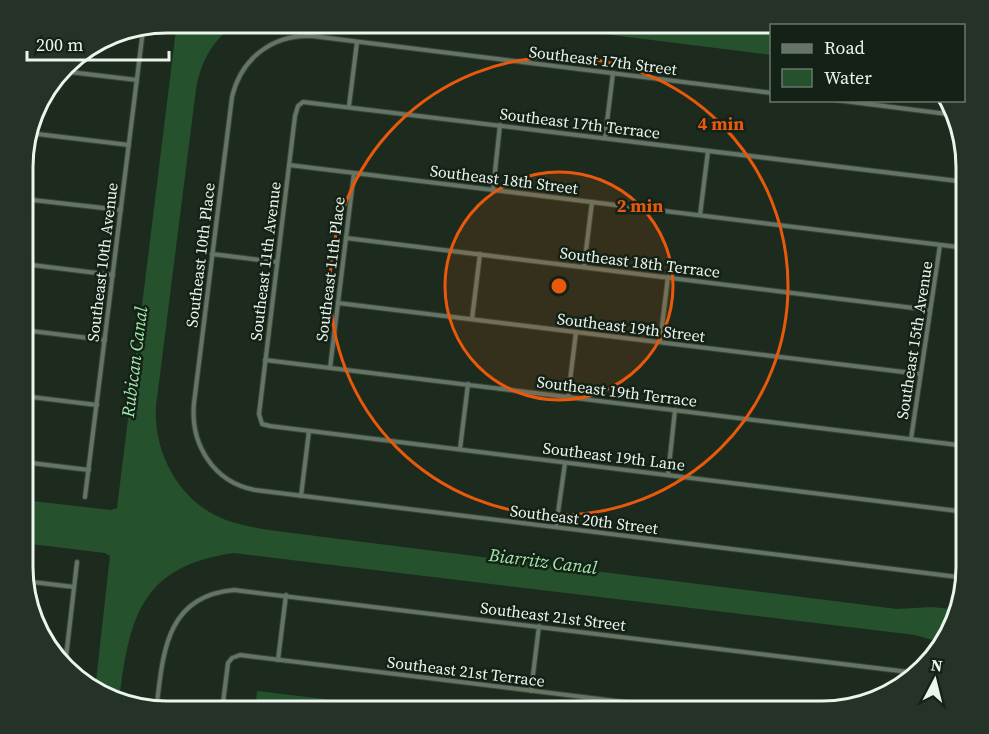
<svg xmlns="http://www.w3.org/2000/svg" width="989" height="734" font-family="'Source Serif 4',serif">
<rect width="100%" height="100%" fill="#1d2b1f"/>
<!-- water -->
<g fill="#25522d">
<polygon points="727,24 771,29 771,55 540,26"/>
<path d="M 229,29 C 210,44 200,66 196,89 L 156,406 C 153,453 180,503 226,520 C 245,527 264,529 284,532 L 897,609 L 932,607 L 958,610 L 955,623 L 943,643 L 915,635 L 234,553 C 139,566 129,620 119,702 L 95,690 L 110,556 L 105,553 L 23,543 L 23,500 L 111,510 L 117,508 L 176,30 Z"/>
<polygon points="257,691 425,711 255,711"/>
</g>
<g fill="none" stroke-linecap="round" stroke-linejoin="round">
<defs>
<g id="street">
<polyline points="61,71 137,80"/>
<path d="M 772,93 L 312,36 C 272,34 241,59 232,97 L 194,403 C 190,444 213,482 255,490 L 966,578"/>
<polyline points="836,100 955,115"/>
<polyline points="349,106 357,42"/>
<polyline points="29,133 129,145"/>
<polyline points="605,138 613,73"/>
<polyline points="289,165 966,248"/>
<polyline points="493,190 500,125"/>
<polyline points="24,199 121,210"/>
<polyline points="700,215 708,151"/>
<polyline points="346,238 930,310"/>
<polyline points="212,254 277,262"/>
<polyline points="24,264 113,275"/>
<polyline points="584,267 592,202"/>
<polyline points="338,303 920,374"/>
<polyline points="472,319 480,254"/>
<polyline points="23,330 105,340"/>
<polyline points="660,342 668,277"/>
<polyline points="265,360 966,446"/>
<polyline points="330,368 354,173"/>
<polyline points="23,396 97,405"/>
<polyline points="568,397 576,332"/>
<polyline points="911,439 940,245"/>
<polyline points="460,449 468,384"/>
<polyline points="23,462 89,470"/>
<polyline points="668,475 675,410"/>
<polyline points="301,496 309,431"/>
<polyline points="85,497 143,30"/>
<polyline points="966,512 270,426 262,424 259,414 295,116 298,106 303,102 966,182"/>
<polyline points="556,527 565,463"/>
<polyline points="958,576 966,511"/>
<polyline points="24,581 74,587"/>
<polyline points="52,650 66,652"/>
<polyline points="278,660 286,595"/>
<polyline points="65,666 77,562"/>
<polyline points="531,691 539,626"/>
<path d="M 156,711 C 163,656 164,596 234,590 L 917,673"/>
<polyline points="222,711 228,663 232,658 240,655 697,711"/>
</g>
</defs>
<!-- street casing -->
<use href="#street" stroke="#39453a" stroke-width="6"/>
<!-- street -->
<use href="#street" stroke="#647465" stroke-width="4"/>
</g>
<!-- distance rings -->
<circle cx="559" cy="286" r="114" fill="#e8590c" fill-opacity=".12"/>
<g fill="none" stroke="#e8590c" stroke-width="3">
<circle cx="559" cy="286" r="114"/>
<circle cx="559" cy="286" r="229"/>
</g>
<g text-anchor="middle" dominant-baseline="central" stroke-width="5" stroke-linejoin="round" paint-order="stroke">
<!-- street labels -->
<g font-size="16" fill="#ecf5ed" stroke="#142116">
<text transform="translate(603 60) rotate(7)">Southeast 17th Street</text>
<text transform="translate(580 123) rotate(7)">Southeast 17th Terrace</text>
<text transform="translate(504 179) rotate(7)">Southeast 18th Street</text>
<text transform="translate(200 255) rotate(-83)">Southeast 10th Place</text>
<text transform="translate(265 261) rotate(-83)">Southeast 11th Avenue</text>
<text transform="translate(102 262) rotate(-83)">Southeast 10th Avenue</text>
<text transform="translate(640 262) rotate(7)">Southeast 18th Terrace</text>
<text transform="translate(330 269) rotate(-83)">Southeast 11th Place</text>
<text transform="translate(631 327) rotate(7)">Southeast 19th Street</text>
<text transform="translate(914 340) rotate(-81)">Southeast 15th Avenue</text>
<text transform="translate(617 391) rotate(7)">Southeast 19th Terrace</text>
<text transform="translate(614 456) rotate(7)">Southeast 19th Lane</text>
<text transform="translate(584 519) rotate(7)">Southeast 20th Street</text>
<text transform="translate(553 616) rotate(7)">Southeast 21st Street</text>
<text transform="translate(466 671) rotate(7)">Southeast 21st Terrace</text>
</g>
<!-- water labels -->
<g font-size="18" font-style="italic" fill="#a3e9ac" stroke="#142116">
<text transform="translate(134 362) rotate(-83)">Rubican Canal</text>
<text transform="translate(543 561) rotate(7)">Biarritz Canal</text>
</g>
</g>
<!-- crop -->
<path d="M0 0H989V734H0ZM167 33H822A134 134 0 0 1 956 167V567A134 134 0 0 1 822 701H167A134 134 0 0 1 33 567V167A134 134 0 0 1 167 33Z" fill="#253227" fill-rule="evenodd"/>
<path fill="none" stroke="#ecf5ed" stroke-width="3" d="M167 33H822A134 134 0 0 1 956 167V567A134 134 0 0 1 822 701H167A134 134 0 0 1 33 567V167A134 134 0 0 1 167 33Z"/>
<circle cx="559" cy="286" r="9" fill="#e8590c" stroke="#142116" stroke-width="3"/>
<g font-size="18" text-anchor="middle" font-weight="bold" fill="#e8590c" stroke="#142116" stroke-width="5" stroke-linejoin="round" paint-order="stroke">
<text x="721" y="130">4 min</text>
<text x="640" y="212">2 min</text>
</g>
<!-- legend -->
<rect x="770" y="24" width="195" height="78" fill="#142116" stroke="#6a766c" stroke-width="1.5"/>
<rect x="782" y="44" width="30" height="9" fill="#647465" stroke="#6a766c" stroke-width="1.5"/>
<text x="824" y="54" font-size="18" fill="#ecf5ed">Road</text>
<rect x="782" y="69" width="30" height="18" fill="#25522d" stroke="#6a766c" stroke-width="1.5"/>
<text x="824" y="84" font-size="18" fill="#ecf5ed">Water</text>
<!-- north arrow -->
<g transform="translate(935 680) rotate(7)" stroke="#142116" stroke-width="4.5" paint-order="stroke">
<path d="M0-4.5L10 22L0 15L-10 22Z" fill="#ecf5ed"/>
<text y="-9" font-size="16" font-weight="bold" text-anchor="middle" fill="#ecf5ed">N</text>
</g>
<!-- scale -->
<path d="M27 51v9h142v-9" fill="none" stroke="#ecf5ed" stroke-width="3"/>
<text x="36" y="51" font-size="18" fill="#ecf5ed" stroke="#142116" stroke-width="4.5" paint-order="stroke">200 m</text>
</svg>
